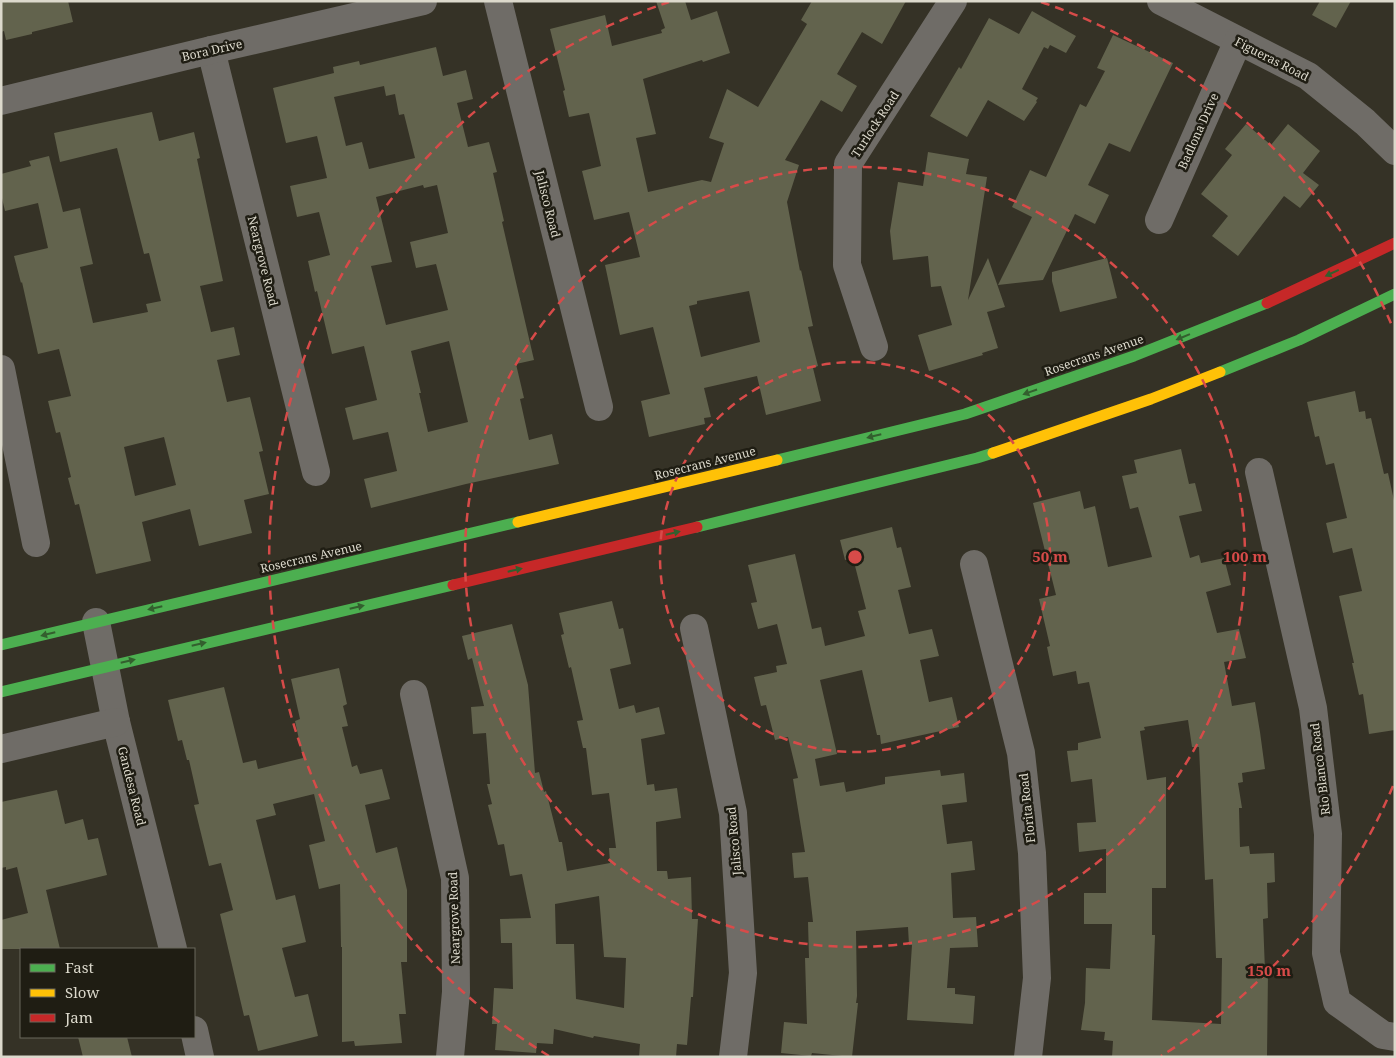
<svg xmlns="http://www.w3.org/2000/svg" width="1396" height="1058" font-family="'Noto Serif',serif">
<rect width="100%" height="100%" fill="#353226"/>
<!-- building -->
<g fill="#62634d" fill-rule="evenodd">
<polygon points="1,1 68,1 73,22 32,32 32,34 6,40 4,31 1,32"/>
<path d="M 656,1 L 685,1 L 691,20 L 717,11 L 730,53 L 703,62 L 702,60 L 643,79 L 656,134 L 636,138 L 648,192 L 702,180 L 711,182 L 724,143 L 709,138 L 727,89 L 758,107 L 807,24 L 801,20 L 812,1 L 906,1 L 882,44 L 862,32 L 837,74 L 857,86 L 842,112 L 821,100 L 785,160 L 799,165 L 787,202 L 800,271 L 801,270 L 813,326 L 808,327 L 818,366 L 813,368 L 821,401 L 766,415 L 757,376 L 704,388 L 711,417 L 704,418 L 705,424 L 649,437 L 641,401 L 670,394 L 653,327 L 620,335 L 605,265 L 640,257 L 629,212 L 594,220 L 582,171 L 601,166 L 589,113 L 569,117 L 563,91 L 565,90 L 550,29 L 605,15 L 612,46 L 662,33 L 661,30 L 665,28 ZM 749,291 L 760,342 L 701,357 L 689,306 L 697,304 L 697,301 Z"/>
<polygon points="1320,1 1351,1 1336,28 1312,15"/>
<polygon points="1032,11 1076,36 1066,53 1050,45 1048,49 1044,47 1022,89 1038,98 1036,101 1037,102 1024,121 988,100 967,137 930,116 959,67 961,69 989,18 1019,34"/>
<polygon points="1113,35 1173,63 1130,152 1109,143 1088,185 1109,195 1095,224 1075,214 1043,280 998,285 1032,217 1012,207 1030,170 1046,177 1080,104 1086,107 1105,71 1097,68"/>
<path d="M 436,47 L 443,76 L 466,70 L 473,99 L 457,103 L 468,147 L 489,142 L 497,172 L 493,173 L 504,221 L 502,222 L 534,360 L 516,364 L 524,398 L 520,399 L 529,440 L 552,434 L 559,464 L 466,484 L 371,508 L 364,479 L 397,471 L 388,432 L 353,440 L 345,408 L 377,400 L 364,346 L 332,354 L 317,291 L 315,292 L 308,261 L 330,255 L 319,212 L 297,217 L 290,186 L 327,178 L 317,136 L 286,143 L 273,88 L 334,73 L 333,67 L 359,61 L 360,65 ZM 384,86 L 386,96 L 395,94 L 399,115 L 404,114 L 415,158 L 369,169 L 362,142 L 346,146 L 334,97 ZM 423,185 L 424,188 L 437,185 L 448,233 L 410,242 L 416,268 L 436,264 L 448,310 L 386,325 L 371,266 L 392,262 L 376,197 ZM 449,341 L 468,422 L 428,432 L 419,393 L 421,393 L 411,351 Z"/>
<path d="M 152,112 L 159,141 L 194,132 L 200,158 L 197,159 L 223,281 L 200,286 L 211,332 L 234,327 L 240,355 L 217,360 L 227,402 L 250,397 L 263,451 L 259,452 L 269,494 L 244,500 L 252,533 L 199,546 L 190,509 L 142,522 L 151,561 L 96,574 L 79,504 L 75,505 L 68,478 L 71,477 L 60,432 L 56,433 L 48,401 L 71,396 L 59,349 L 38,354 L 22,282 L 21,283 L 14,256 L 48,248 L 38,203 L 5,211 L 1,194 L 1,174 L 31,166 L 29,161 L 49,156 L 63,212 L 80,208 L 93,264 L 80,267 L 93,323 L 148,312 L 146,304 L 161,301 L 149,253 L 144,254 L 117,148 L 60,162 L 54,133 ZM 164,437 L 176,485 L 135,496 L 124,447 Z"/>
<polygon points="1246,124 1271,145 1288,124 1320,151 1303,173 1319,185 1300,208 1284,196 1238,256 1212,236 1228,216 1201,194 1232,155 1225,149"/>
<polygon points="928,152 969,159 966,174 987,177 968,300 988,258 1005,307 987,312 998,348 982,353 983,355 929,371 918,335 952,325 941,286 931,287 928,256 893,260 890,231 898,182 923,186"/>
<polygon points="1107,258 1117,298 1060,312 1052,281 1052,272"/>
<polygon points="1355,391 1359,412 1365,411 1366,419 1371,418 1384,474 1388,473 1395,505 1395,730 1369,734 1363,694 1359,695 1352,663 1354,663 1339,596 1362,591 1352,548 1333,553 1326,523 1347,518 1334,463 1326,465 1319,436 1315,437 1307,402"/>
<path d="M 1181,449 L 1189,484 L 1195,483 L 1202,511 L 1179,516 L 1190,558 L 1199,555 L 1201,563 L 1224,558 L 1231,585 L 1206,592 L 1217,633 L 1239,629 L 1246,658 L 1224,662 L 1232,706 L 1255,702 L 1260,732 L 1265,769 L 1242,773 L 1243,782 L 1238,783 L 1242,808 L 1239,808 L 1240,847 L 1249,846 L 1250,854 L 1274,853 L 1275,882 L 1267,883 L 1268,918 L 1263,919 L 1265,971 L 1268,971 L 1267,1057 L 1112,1057 L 1113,1041 L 1104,1040 L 1105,1032 L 1081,1030 L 1085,1003 L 1086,968 L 1110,969 L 1112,924 L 1084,924 L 1084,893 L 1106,893 L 1106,849 L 1079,852 L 1077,823 L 1096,822 L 1092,779 L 1071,782 L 1067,751 L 1078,750 L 1078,743 L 1101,738 L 1089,682 L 1078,684 L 1076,671 L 1053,676 L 1047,647 L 1050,646 L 1039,599 L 1056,595 L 1033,503 L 1080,491 L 1084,509 L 1095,506 L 1108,567 L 1152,557 L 1138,507 L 1130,509 L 1122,476 L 1137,473 L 1134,460 ZM 1188,720 L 1192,747 L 1199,747 L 1205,880 L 1213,879 L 1216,958 L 1222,958 L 1221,1024 L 1152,1020 L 1155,935 L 1152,935 L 1152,888 L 1166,888 L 1166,777 L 1147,780 L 1140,731 L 1145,730 L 1144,727 Z"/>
<polygon points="892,527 897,548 901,547 911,587 898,590 909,634 932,629 939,656 920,660 929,702 952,697 959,727 881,744 880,735 877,735 862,670 820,680 837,754 815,759 820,786 844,782 846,792 885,784 885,777 940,770 941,776 964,773 967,802 942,805 947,844 972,841 975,870 951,873 953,918 976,917 978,947 950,948 947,988 955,988 955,994 975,996 973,1024 907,1020 912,945 909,945 908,927 856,931 857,996 856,1003 858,1003 852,1057 812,1053 811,1056 781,1053 784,1022 807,1024 805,958 809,958 808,922 813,922 808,877 794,878 792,853 805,852 793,779 798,778 788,737 775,740 766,705 761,706 754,677 777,672 776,666 787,664 777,624 758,629 751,603 757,602 748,565 795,554 812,629 821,627 825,646 865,636 858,611 866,609 853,558 845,560 840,540"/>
<path d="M 612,601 L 619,629 L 623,628 L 631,664 L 610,669 L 619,709 L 634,705 L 636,713 L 659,707 L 665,734 L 641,739 L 647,785 L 654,784 L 655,791 L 677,788 L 681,818 L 656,822 L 657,871 L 667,871 L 668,879 L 691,877 L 692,919 L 698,919 L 693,997 L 691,997 L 687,1045 L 677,1044 L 676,1057 L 639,1057 L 640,1044 L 594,1036 L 593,1038 L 554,1029 L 553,1044 L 537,1043 L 536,1053 L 495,1050 L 497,1024 L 492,1024 L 494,988 L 513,989 L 512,943 L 501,943 L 500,919 L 531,918 L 522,874 L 510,876 L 504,844 L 498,845 L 488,805 L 492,804 L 487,784 L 490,784 L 486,733 L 473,734 L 471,707 L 484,706 L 472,658 L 468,660 L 462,636 L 512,624 L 528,685 L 535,773 L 539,772 L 544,792 L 546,791 L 559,842 L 562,842 L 567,871 L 610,863 L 609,848 L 616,848 L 609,793 L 592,795 L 586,748 L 583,748 L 577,721 L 583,720 L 571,667 L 569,668 L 561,635 L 564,634 L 559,613 ZM 599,896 L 604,957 L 626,958 L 624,1008 L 576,999 L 574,944 L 556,944 L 555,904 Z"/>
<polygon points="339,668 347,704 343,706 348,726 342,727 352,767 357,765 360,774 382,769 390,799 365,805 376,853 397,847 407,890 407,962 401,962 406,1014 399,1014 402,1043 355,1046 354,1041 342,1042 342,947 341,947 340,884 319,889 309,845 325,841 314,794 273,804 276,815 256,820 276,900 295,895 306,942 282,948 295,997 308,994 318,1036 258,1051 249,1015 244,1016 220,914 233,910 221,863 209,866 194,805 199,804 189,760 187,760 182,740 178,741 168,700 224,687 243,763 256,760 258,769 303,758 295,721 300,719 291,679"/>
<polygon points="57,790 65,824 83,819 88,840 98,838 107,875 46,890 60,949 1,949 1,920 28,913 17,867 6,870 6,867 1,868 1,802"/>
<polygon points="78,1037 127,1037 132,1057 83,1057"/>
</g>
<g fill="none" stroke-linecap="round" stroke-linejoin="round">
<!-- street -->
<g stroke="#6f6c67" stroke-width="28">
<polyline points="498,1 599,407"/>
<polyline points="1161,1 1308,76 1365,122 1395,151"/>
<polyline points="211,50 316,472"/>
<polyline points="1,101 211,50 423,1"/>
<polyline points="1159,220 1238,41"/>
<polyline points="874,347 847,265 848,164 953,1"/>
<polyline points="1,369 36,543"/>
<polyline points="1259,472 1313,708 1328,834 1326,953 1337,1002 1383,1035 1395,1037"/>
<polyline points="974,564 1021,753 1032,853 1037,978 1028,1057"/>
<polyline points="96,622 116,722 173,949"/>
<polyline points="694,628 733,813 743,973 733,1057"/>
<polyline points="414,694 455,878 456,992 450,1057"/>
<polyline points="1,749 116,722"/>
<polyline points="194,1030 200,1057"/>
</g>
<!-- fast -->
<g stroke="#4caf50" stroke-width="11">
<polyline points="1220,372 1299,340 1395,294"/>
<polyline points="777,460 965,414 1134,356 1267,303"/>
<polyline points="697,527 977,458 993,453"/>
<polyline points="1,645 518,522"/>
<polyline points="1,692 453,585"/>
</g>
<!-- slow -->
<g stroke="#ffc107" stroke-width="11">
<polyline points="993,453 1151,399 1220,372"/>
<polyline points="518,522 777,460"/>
</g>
<!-- jam -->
<g stroke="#c62828" stroke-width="11">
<polyline points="1267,303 1395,243"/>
<polyline points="453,585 697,527"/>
</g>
</g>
<!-- one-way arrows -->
<defs><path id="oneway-solid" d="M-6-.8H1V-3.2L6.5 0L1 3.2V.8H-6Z" transform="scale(1.25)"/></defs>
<g fill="#335f2e">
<use href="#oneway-solid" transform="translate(1332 273) rotate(155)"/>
<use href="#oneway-solid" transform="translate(1183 337) rotate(158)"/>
<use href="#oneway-solid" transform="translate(1030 392) rotate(161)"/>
<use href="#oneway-solid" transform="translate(874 436) rotate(166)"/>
<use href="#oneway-solid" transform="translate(673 533) rotate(-13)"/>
<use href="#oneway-solid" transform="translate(515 570) rotate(-13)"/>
<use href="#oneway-solid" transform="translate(357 607) rotate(-13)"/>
<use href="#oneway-solid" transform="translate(155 608) rotate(167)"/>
<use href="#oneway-solid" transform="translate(48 634) rotate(166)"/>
<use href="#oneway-solid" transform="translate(199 644) rotate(-13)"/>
<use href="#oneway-solid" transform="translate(128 661) rotate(-13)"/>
</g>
<!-- distance rings -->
<g fill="none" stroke="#d74b49" stroke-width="2.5" stroke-dasharray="9 6">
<circle cx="855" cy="557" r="195"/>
<circle cx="855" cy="557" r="390"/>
<path d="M1393 786A585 585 0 0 1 1161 1056M549 1056A585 585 0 0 1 669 2M1041 2A585 585 0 0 1 1393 328"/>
</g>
<g text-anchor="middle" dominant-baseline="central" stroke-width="5" stroke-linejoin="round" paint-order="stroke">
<!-- street labels -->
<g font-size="12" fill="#dcd9cc" stroke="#1f1d13">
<text transform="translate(212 50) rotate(-13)">Bora Drive</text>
<text transform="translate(1272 59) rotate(27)">Figueras Road</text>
<text transform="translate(875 124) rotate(-57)">Turlock Road</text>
<text transform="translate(1198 131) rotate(-66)">Badlona Drive</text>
<text transform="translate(548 204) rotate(76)">Jalisco Road</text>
<text transform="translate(263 261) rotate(76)">Neargrove Road</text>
<text transform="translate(1094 355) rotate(-19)">Rosecrans Avenue</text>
<text transform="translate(705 463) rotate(-14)">Rosecrans Avenue</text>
<text transform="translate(311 557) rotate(-13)">Rosecrans Avenue</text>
<text transform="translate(1320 769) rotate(-97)">Rio Blanco Road</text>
<text transform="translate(132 786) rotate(76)">Gandesa Road</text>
<text transform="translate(1027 808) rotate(-96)">Florita Road</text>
<text transform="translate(734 841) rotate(-95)">Jalisco Road</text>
<text transform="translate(454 918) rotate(-92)">Neargrove Road</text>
</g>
</g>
<circle cx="855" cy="557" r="8" fill="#d74b49" stroke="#1f1d13" stroke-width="2.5"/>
<g font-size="15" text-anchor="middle" font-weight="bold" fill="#d74b49" stroke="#1f1d13" stroke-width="5" stroke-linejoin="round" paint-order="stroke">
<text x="1050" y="562">50 m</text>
<text x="1245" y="562">100 m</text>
<text x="1269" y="976">150 m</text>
</g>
<!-- border -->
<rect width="1396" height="1058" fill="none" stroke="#dcd9cc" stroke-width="5"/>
<!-- legend -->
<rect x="20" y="948" width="175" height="90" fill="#1f1d13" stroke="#6b685d"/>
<rect x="30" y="964" width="25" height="8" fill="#4caf50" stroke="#6b685d"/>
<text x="65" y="973" font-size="15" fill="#dcd9cc">Fast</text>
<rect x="30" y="989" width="25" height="8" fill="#ffc107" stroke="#6b685d"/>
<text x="65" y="998" font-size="15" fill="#dcd9cc">Slow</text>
<rect x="30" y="1014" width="25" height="8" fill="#c62828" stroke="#6b685d"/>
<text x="65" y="1023" font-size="15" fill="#dcd9cc">Jam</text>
</svg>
